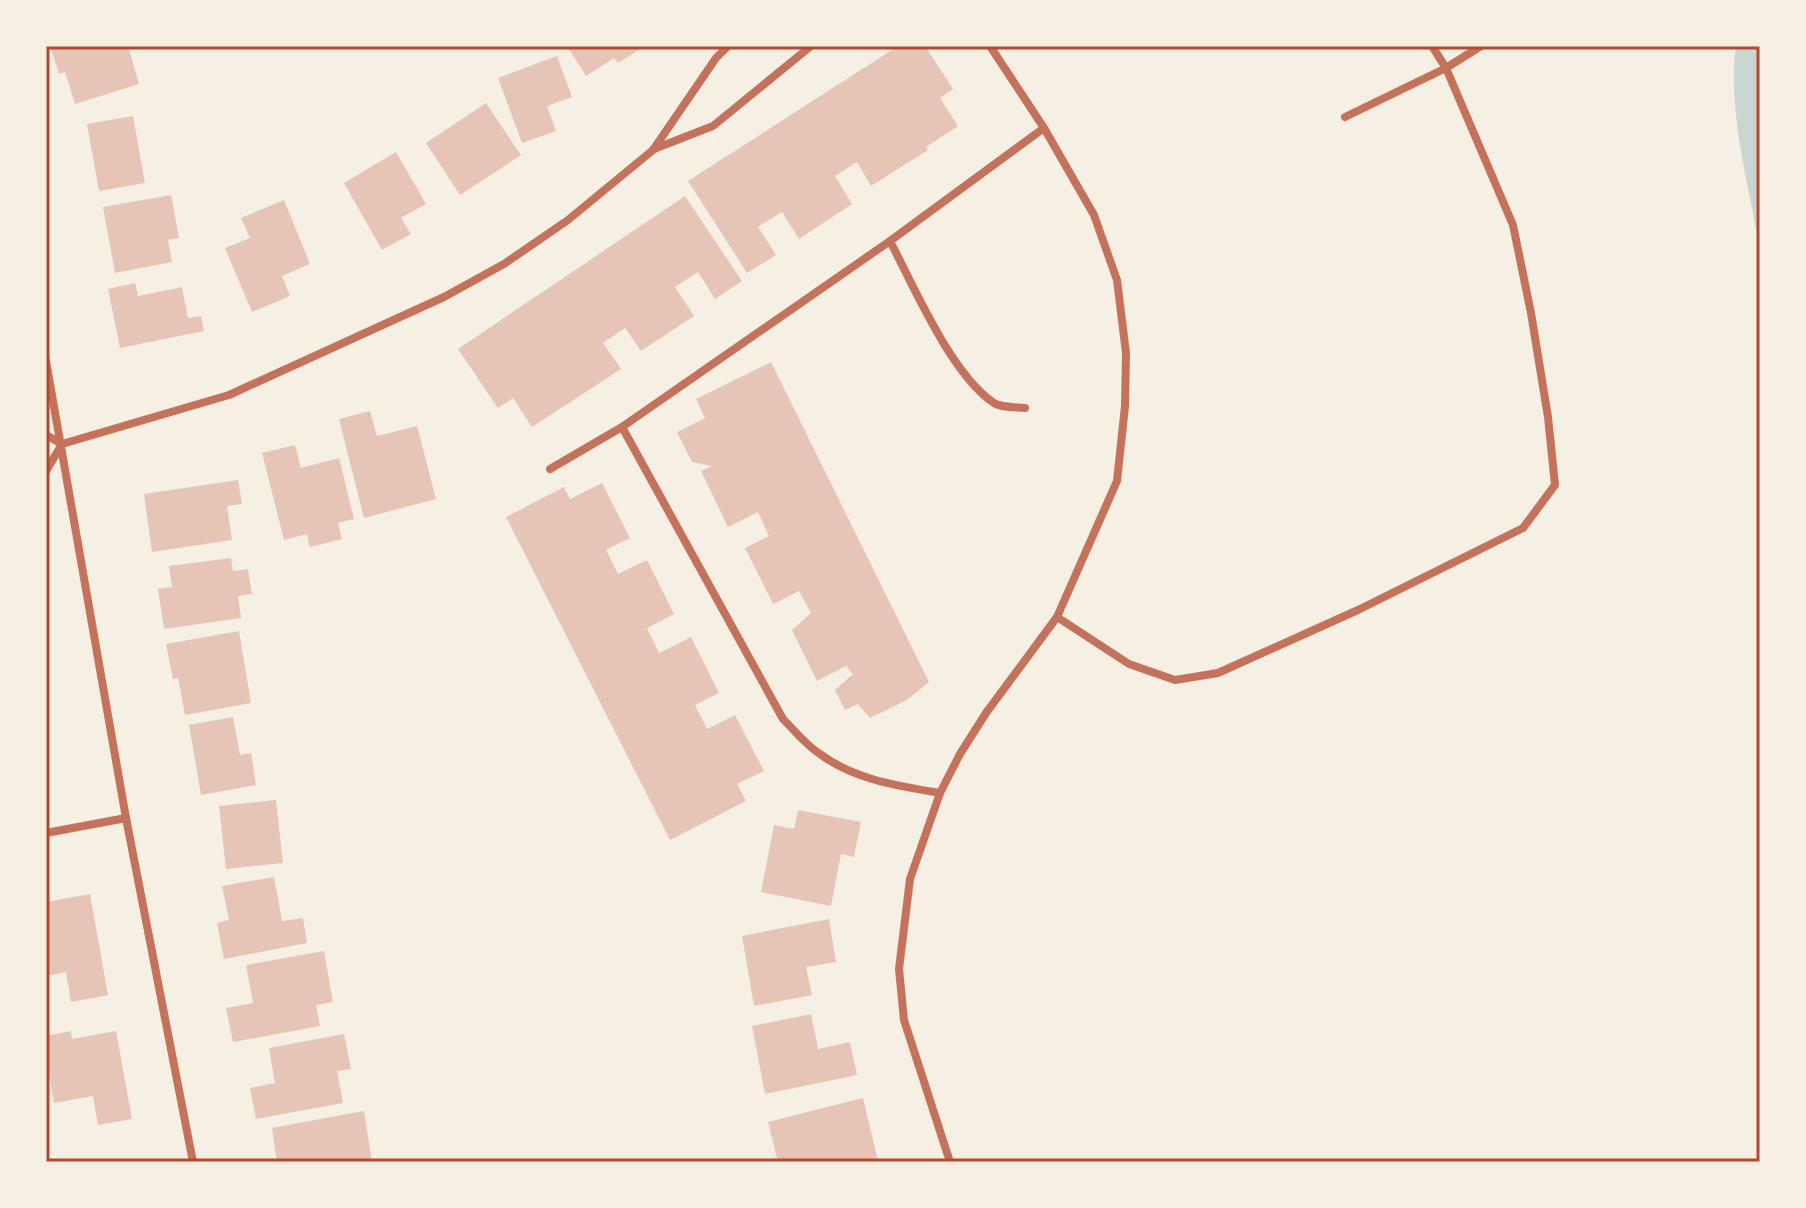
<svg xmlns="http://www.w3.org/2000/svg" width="1806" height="1208" font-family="Signika,sans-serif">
<rect width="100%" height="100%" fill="#f6efe4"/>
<!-- water -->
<path fill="#c9d6d2" d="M 1736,46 L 1760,46 L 1760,250 C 1749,186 1727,109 1736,46 Z"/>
<!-- building -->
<g fill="#e6c5b7">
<polygon points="50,46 128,46 139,84 75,104 65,72 59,74"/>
<polygon points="567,46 645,46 618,63 614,58 586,76"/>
<polygon points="898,46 925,46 953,89 940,98 958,126 926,147 928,150 871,186 857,162 835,176 852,204 799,239 782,212 758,227 776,255 747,273 688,181"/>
<polygon points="557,56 572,97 547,106 556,131 522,143 498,78"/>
<polygon points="486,103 521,155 460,195 426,143"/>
<polygon points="133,116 145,183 99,191 87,124"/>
<polygon points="396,152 426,204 401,218 411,234 382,250 344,183"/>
<polygon points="171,195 179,238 168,240 172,262 115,273 103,207"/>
<polygon points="685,196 742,281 715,299 698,272 675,287 694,316 641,351 625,328 603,343 621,369 532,427 513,398 498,408 458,349"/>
<polygon points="284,200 310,264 282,276 290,296 252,312 225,248 250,238 241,218"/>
<polygon points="135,283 138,296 182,287 188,318 201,316 204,331 120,348 108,289"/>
<polygon points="771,362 929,682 907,700 870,718 858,704 845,710 835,690 853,674 846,666 817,681 792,630 811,613 799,591 773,604 745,548 769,536 758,512 728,527 701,471 712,466 692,462 677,432 705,418 696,399"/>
<polygon points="370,411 377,436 417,426 436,499 364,518 339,419"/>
<polygon points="295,445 301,468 339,458 354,519 338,523 342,539 310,547 307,534 284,540 262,453"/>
<polygon points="238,480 242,504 227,506 232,540 152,552 144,494"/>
<polygon points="602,483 630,538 606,550 618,574 647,560 674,614 647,628 659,653 691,637 719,693 695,705 707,729 735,715 764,771 737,784 746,801 670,840 506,517 564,487 570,499"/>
<polygon points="231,558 233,571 248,569 252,594 238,596 241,618 164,629 158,589 172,587 169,566"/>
<polygon points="239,631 251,703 185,715 178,678 173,679 166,644"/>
<polygon points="233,717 240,755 251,753 256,785 201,795 189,725"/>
<polygon points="276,800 283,863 226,869 219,806"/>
<polygon points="798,810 861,822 854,857 841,854 831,906 761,892 774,825 794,829"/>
<polygon points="274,877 282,921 303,918 307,943 224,959 217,923 229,920 222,886"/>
<polygon points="90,894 108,995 71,1002 66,972 46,976 46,902"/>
<polygon points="829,919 836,962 806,967 812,995 754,1006 742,936"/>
<polygon points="324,951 333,1002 316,1005 320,1026 233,1042 226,1008 253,1003 246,965"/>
<polygon points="811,1014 818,1049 850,1042 857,1075 765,1094 752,1026"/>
<polygon points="71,1031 72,1039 116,1031 132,1119 98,1125 93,1096 54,1103 46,1056 46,1036"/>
<polygon points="344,1034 351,1069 337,1071 343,1103 256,1119 250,1088 275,1083 269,1048"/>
<polygon points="863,1098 878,1161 778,1162 768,1122"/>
<polygon points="364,1111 372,1162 277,1162 272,1128"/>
</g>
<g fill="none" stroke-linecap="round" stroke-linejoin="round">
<!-- minor -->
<g stroke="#c5725c" stroke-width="8">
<polyline points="1345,117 1446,68 1481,46"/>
<polyline points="654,149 713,126 811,46"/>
<path d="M 890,241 C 914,287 951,374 994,403 C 1002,408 1016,407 1025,408"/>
<polyline points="46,361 126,818 193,1162"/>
<path d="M 622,427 L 783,719 C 794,730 806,745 820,754 C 855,780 899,786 940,793"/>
<polyline points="46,435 62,444"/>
<polyline points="550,469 622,427 890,241 1044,128"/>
<polyline points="46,471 62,444 229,395 444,297 504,264 568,220 653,150 716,58 728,46"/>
<polyline points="1057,617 1129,664 1175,680 1218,673 1358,610 1523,528 1555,485 1548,417 1531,313 1513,225 1446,68 1432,46"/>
<polyline points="46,833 126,818"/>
<polyline points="950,1162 904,1020 899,969 910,879 940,793 960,754 986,713 1057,617 1117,481 1125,406 1126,353 1117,280 1094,215 1044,128 990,46"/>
</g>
</g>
<!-- border -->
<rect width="1806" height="1208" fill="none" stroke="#f6efe4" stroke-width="96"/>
<rect x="48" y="48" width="1710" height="1112" fill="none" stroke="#b5482f" stroke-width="3"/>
</svg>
